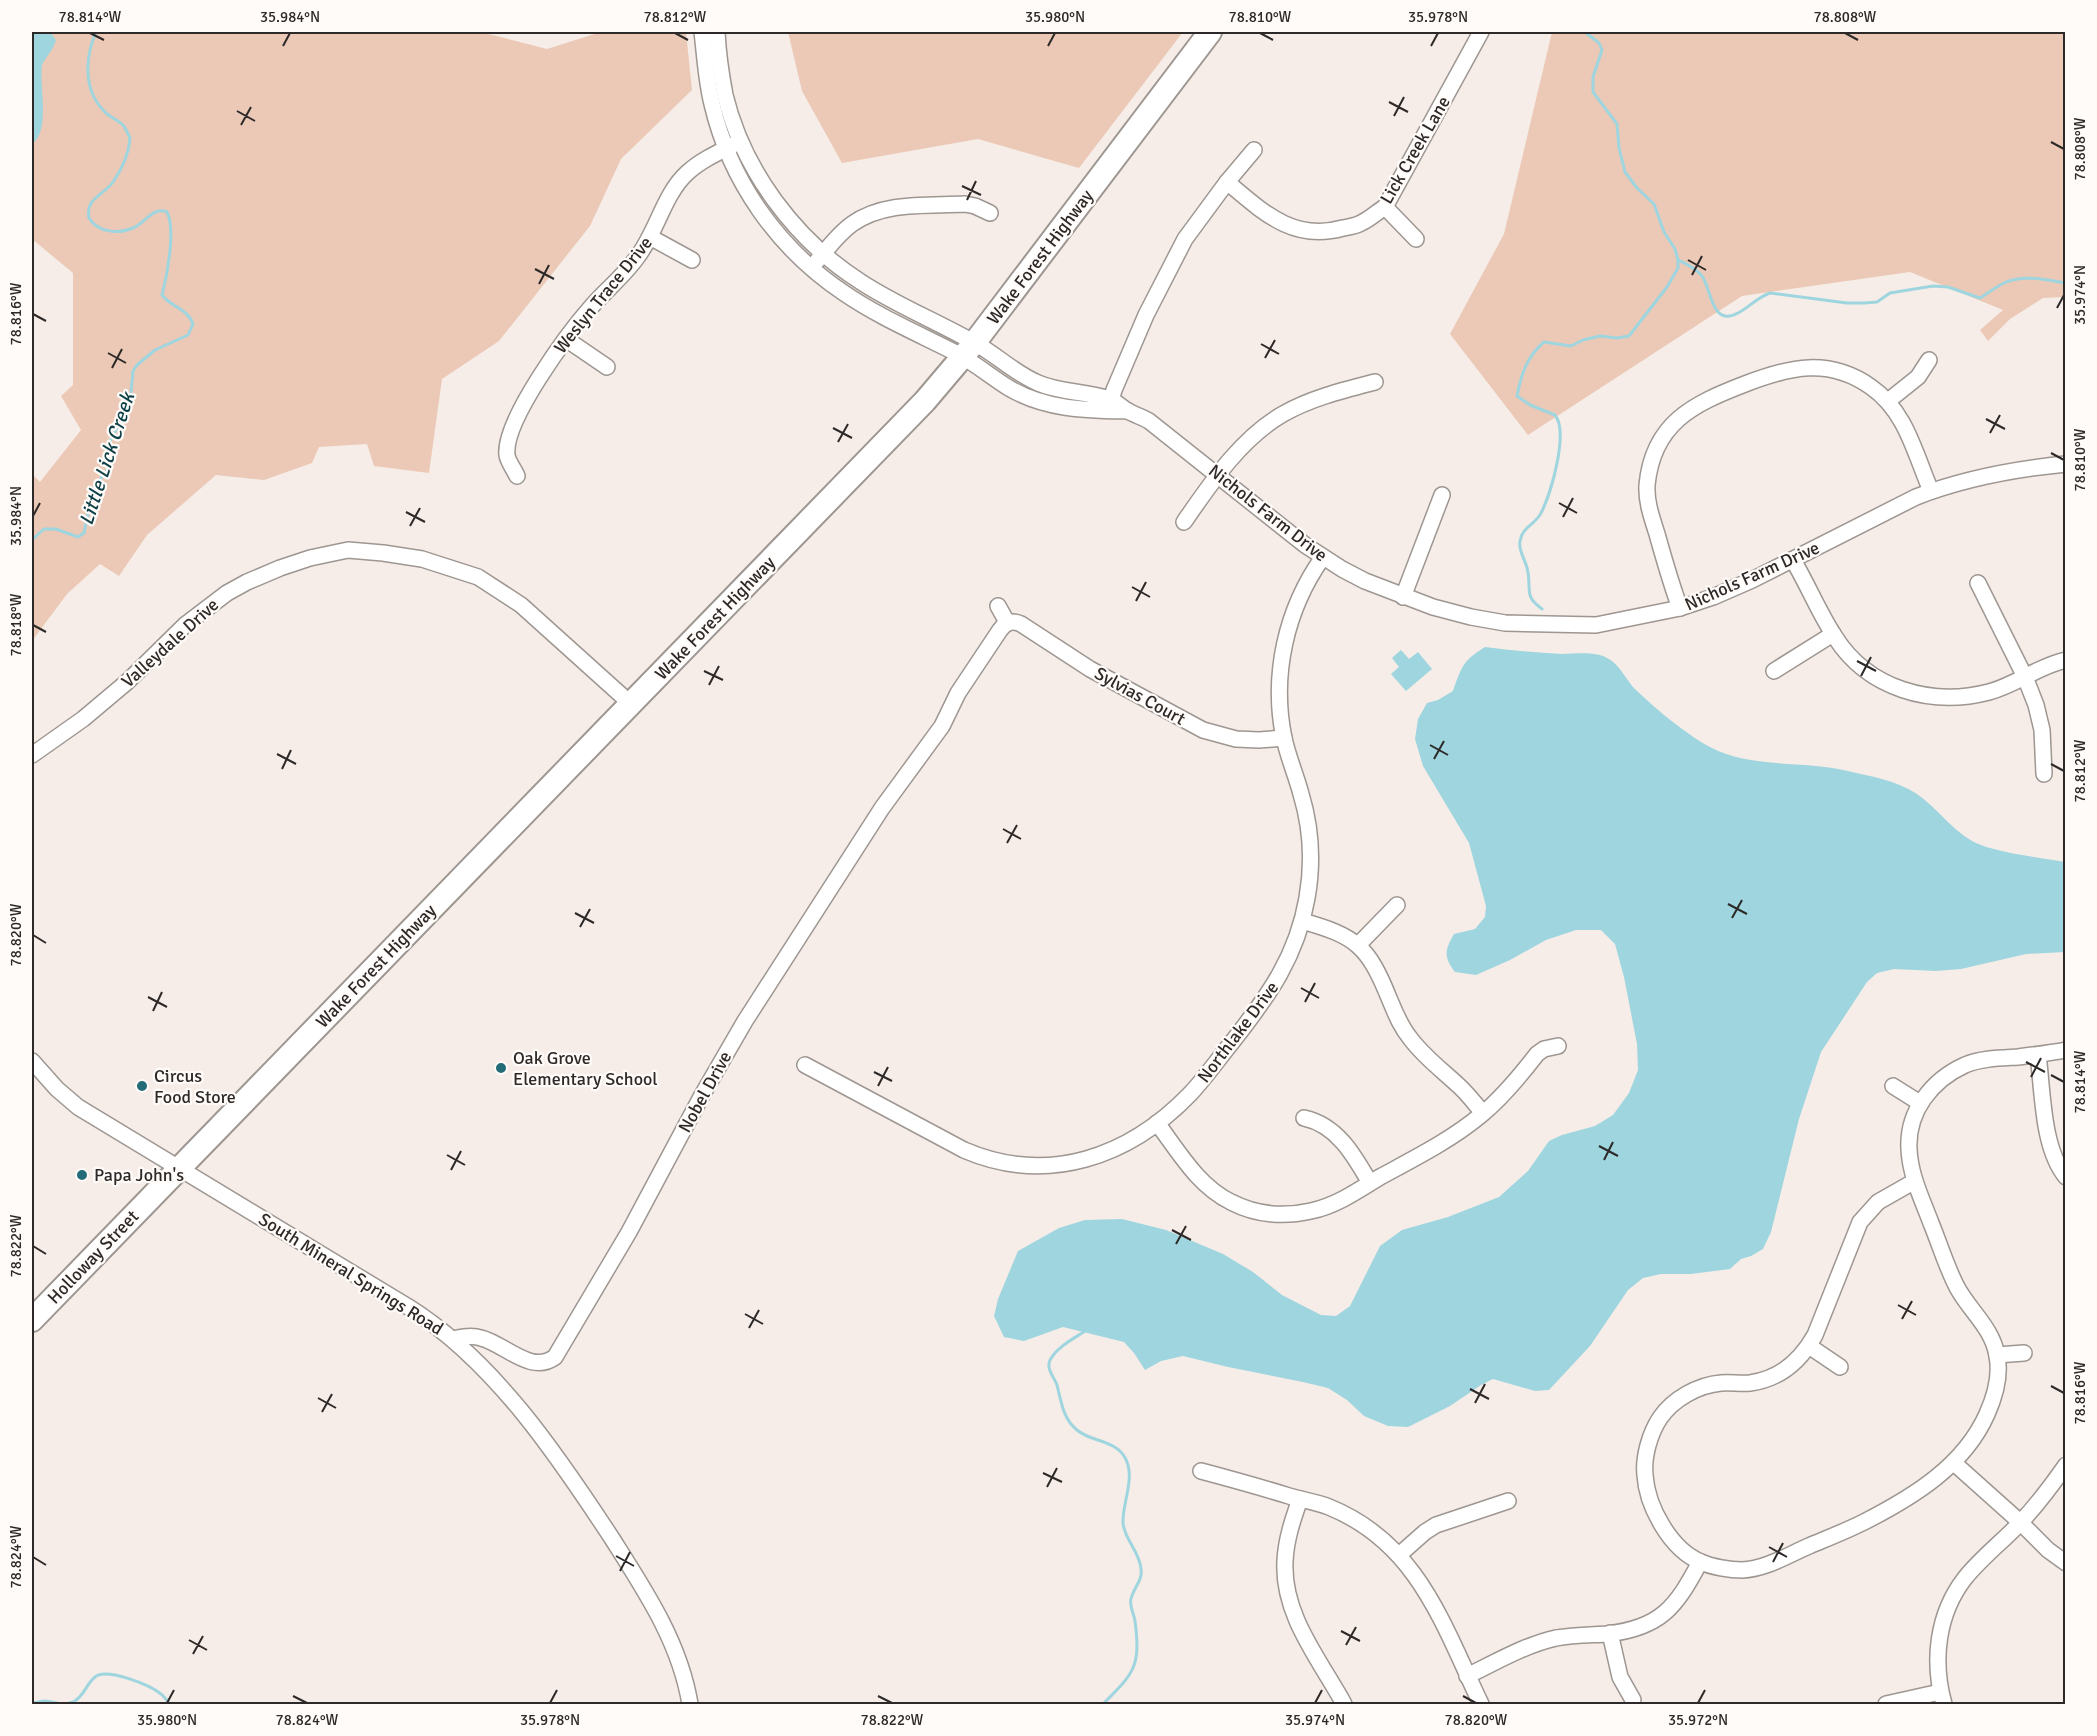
<svg xmlns="http://www.w3.org/2000/svg" width="2097" height="1736" font-family="Signika,sans-serif">
<rect width="100%" height="100%" fill="#f6ede8"/>
<!-- green -->
<g fill="#ebc9b6">
<polygon points="32,32 481,32 547,49 601,32 686,32 692,90 621,159 590,226 499,341 442,379 429,473 374,466 367,444 319,447 312,463 264,480 216,475 147,535 119,576 100,564 67,594 32,641 32,474 40,482 81,430 61,396 73,385 73,273 32,239"/>
<polygon points="788,32 1183,32 1079,168 978,139 842,163 802,91"/>
<polygon points="1552,32 2064,32 2066,35 2065,297 2043,298 2010,319 1988,341 1980,330 2003,310 1910,272 1742,296 1528,435 1450,334 1504,234"/>
</g>
<!-- water -->
<g fill="#9ed5df">
<path d="M 32,32 L 50,32 L 56,40 C 53,51 46,56 42,65 C 39,87 51,131 32,144 Z"/>
<path d="M 1485,647 C 1510,650 1536,653 1562,654 C 1576,654 1594,651 1607,658 C 1620,664 1627,682 1637,691 C 1657,710 1686,734 1710,747 C 1751,769 1803,760 1848,771 C 1870,776 1898,781 1917,794 C 1937,808 1951,829 1972,841 C 1991,852 2042,858 2065,862 L 2065,952 L 2026,954 L 1961,969 L 1936,971 L 1894,969 L 1877,973 L 1867,982 L 1821,1052 L 1799,1119 L 1771,1232 L 1763,1249 L 1751,1256 L 1741,1259 L 1730,1269 L 1691,1274 L 1661,1274 L 1643,1278 L 1628,1290 L 1590,1346 L 1549,1390 L 1535,1391 L 1493,1379 L 1481,1385 L 1450,1406 L 1408,1427 L 1388,1426 L 1364,1416 L 1347,1400 L 1328,1388 L 1303,1382 L 1228,1367 L 1183,1356 L 1161,1361 L 1145,1370 L 1134,1353 L 1124,1342 L 1063,1327 L 1024,1341 L 1004,1337 L 994,1316 L 998,1299 L 1018,1251 L 1059,1228 L 1085,1220 L 1122,1219 L 1166,1230 L 1223,1254 L 1253,1272 L 1282,1295 L 1321,1315 L 1336,1316 L 1350,1306 L 1380,1246 L 1402,1230 L 1448,1217 L 1499,1197 L 1528,1171 L 1549,1141 L 1562,1135 L 1595,1126 L 1613,1115 L 1629,1093 L 1638,1070 L 1637,1044 L 1624,977 L 1615,944 L 1601,930 L 1576,930 L 1546,940 L 1510,960 L 1476,975 L 1455,972 C 1443,956 1445,950 1454,934 L 1475,929 L 1485,917 L 1486,906 L 1469,843 L 1423,766 L 1415,739 L 1418,719 L 1427,703 L 1438,700 L 1453,691 C 1461,668 1463,660 1485,647 Z"/>
<polygon points="1401,650 1409,659 1418,652 1432,669 1406,691 1391,674 1399,667 1392,658"/>
</g>
<g fill="none" stroke-linecap="round" stroke-linejoin="round">
<!-- stream -->
<g stroke="#9ed5df" stroke-width="3">
<path d="M 1678,260 C 1686,264 1696,268 1702,276 C 1711,287 1711,328 1738,313 C 1750,307 1756,298 1770,293 L 1847,303 L 1864,303 L 1877,302 L 1890,293 L 1933,286 L 1948,287 L 1980,298 C 1988,293 1996,287 2004,283 C 2023,274 2046,280 2066,283"/>
<path d="M 32,540 L 44,529 L 56,529 L 78,537 L 84,533 L 93,489 L 107,470 L 111,460 L 110,441 L 127,410 L 131,393 L 133,371 L 137,365 L 155,350 L 188,335 L 193,324 C 188,309 171,307 162,295 C 167,276 176,230 167,212 C 153,206 144,224 133,228 C 119,234 98,233 89,218 C 85,198 103,196 113,182 C 122,169 129,154 130,138 C 128,134 126,129 123,125 C 118,120 109,117 104,111 C 83,90 85,57 96,32"/>
<path d="M 1542,609 C 1537,605 1531,601 1530,595 C 1528,587 1530,577 1527,568 C 1525,559 1518,550 1520,541 C 1522,527 1536,524 1541,513 C 1551,494 1569,432 1555,415 L 1530,405 L 1517,396 C 1521,375 1527,356 1544,342 L 1571,346 L 1583,340 L 1600,336 L 1617,338 L 1629,336 L 1667,287 L 1678,268 L 1678,260 L 1675,249 L 1664,232 L 1654,204 L 1637,188 L 1625,172 L 1619,148 L 1617,124 L 1593,92 L 1593,77 L 1602,50 L 1599,43 L 1585,32"/>
<path d="M 1085,1331 C 1073,1339 1057,1347 1050,1360 C 1046,1369 1054,1377 1057,1385 C 1061,1401 1063,1419 1077,1430 C 1091,1442 1114,1440 1124,1456 C 1137,1476 1122,1502 1123,1523 C 1124,1539 1140,1552 1141,1569 C 1143,1581 1133,1588 1131,1599 C 1129,1605 1134,1614 1135,1621 C 1141,1667 1134,1673 1103,1704"/>
<path d="M 32,1703 C 36,1703 41,1701 45,1701 C 56,1702 63,1706 73,1702 C 84,1697 86,1684 95,1677 C 106,1667 150,1685 161,1694 C 164,1696 167,1701 170,1704"/>
</g>
<defs>
<g id="minor">
<path d="M 702,32 C 705,56 706,80 712,104 C 730,181 778,249 844,293 C 879,317 919,334 956,353 C 975,363 991,377 1009,388 C 1046,410 1087,410 1128,411"/>
<path d="M 717,32 C 718,53 721,74 725,95 C 743,170 795,240 861,282 C 896,305 936,321 973,342 C 996,354 1014,373 1038,383 C 1061,393 1086,391 1109,399 C 1116,401 1122,408 1128,411 C 1135,415 1142,417 1149,421 L 1305,545 L 1342,569 L 1365,581 L 1433,607 L 1471,617 L 1505,623 L 1596,625 L 1680,608 L 1713,597 L 1752,580 L 1916,497 C 1965,478 2014,469 2066,464"/>
<path d="M 1227,182 C 1263,212 1293,242 1343,228 C 1349,227 1356,226 1361,223 C 1370,219 1377,212 1385,207 L 1481,32"/>
<polyline points="1385,207 1416,239"/>
<polyline points="650,237 692,260"/>
<path d="M 817,261 C 828,248 838,234 852,224 C 884,201 928,206 965,204 L 975,206 L 990,213"/>
<polyline points="566,339 607,367"/>
<polyline points="1888,401 1918,377 1929,360"/>
<polyline points="1109,408 1114,390 1146,315 1185,239 1227,182 1254,150"/>
<path d="M 517,476 C 514,469 508,462 507,455 C 503,421 569,332 592,306 C 607,289 625,275 638,256 C 657,231 664,194 687,173 C 700,161 717,153 733,145"/>
<path d="M 1184,522 C 1211,483 1241,438 1283,414 C 1311,398 1344,390 1375,382"/>
<path d="M 1793,560 C 1808,585 1819,613 1835,637 C 1868,689 1931,707 1989,692 C 2016,685 2038,666 2066,660"/>
<polyline points="1978,583 2025,677 2036,705 2042,730 2044,774"/>
<polyline points="1403,597 1442,495"/>
<polyline points="998,606 1007,622"/>
<path d="M 1680,608 C 1671,584 1664,559 1657,534 C 1652,518 1646,502 1647,485 C 1653,423 1693,404 1745,384 C 1789,367 1829,357 1871,387 C 1906,411 1915,454 1931,491"/>
<polyline points="1774,671 1833,634"/>
<polyline points="32,755 83,719 127,682 185,625 227,593 247,582 280,568 310,558 348,550 383,553 422,559 478,577 521,605 631,704"/>
<path d="M 1302,921 C 1356,936 1368,946 1389,998 C 1395,1012 1400,1026 1410,1038 C 1424,1057 1442,1070 1459,1086 C 1468,1094 1475,1104 1483,1113"/>
<polyline points="1359,944 1397,905"/>
<path d="M 2038,1055 C 2043,1092 2042,1148 2066,1177"/>
<path d="M 32,1061 L 57,1089 L 78,1107 L 410,1308 C 495,1362 558,1456 613,1540 C 646,1592 680,1643 690,1704"/>
<path d="M 805,1065 L 964,1150 C 1048,1186 1129,1157 1190,1094 C 1206,1077 1219,1058 1233,1041 C 1269,995 1297,956 1307,898 C 1313,864 1311,827 1301,794 C 1296,775 1288,757 1284,738 C 1271,675 1286,609 1323,557"/>
<polyline points="1893,1086 1920,1103"/>
<path d="M 1304,1118 C 1337,1125 1354,1155 1370,1183"/>
<path d="M 1157,1123 C 1179,1152 1198,1186 1231,1202 C 1256,1215 1284,1217 1311,1211 C 1336,1206 1359,1190 1380,1177 C 1415,1158 1451,1140 1481,1115 C 1502,1098 1520,1076 1537,1054 L 1544,1049 L 1558,1046"/>
<path d="M 1915,1181 L 1878,1202 L 1860,1222 L 1815,1335 C 1801,1360 1780,1379 1750,1383 C 1740,1384 1730,1382 1721,1383 C 1698,1385 1673,1399 1660,1418 C 1650,1433 1643,1457 1645,1475 C 1647,1507 1671,1550 1701,1562 C 1712,1567 1730,1570 1742,1570 C 1766,1569 1788,1555 1809,1546 C 1828,1538 1846,1531 1864,1522 C 1913,1497 1964,1466 1987,1414 C 1995,1396 2001,1376 1997,1356 C 1993,1329 1971,1312 1958,1289 C 1947,1269 1940,1245 1931,1223 C 1922,1199 1910,1175 1909,1149 C 1907,1111 1932,1080 1965,1065 C 1982,1058 2001,1058 2018,1057 C 2034,1055 2050,1053 2066,1050"/>
<path d="M 453,1339 C 462,1337 472,1335 481,1338 C 505,1344 531,1375 555,1357 L 629,1232 L 701,1097 L 745,1021 L 882,808 L 942,726 L 958,693 L 1000,630 C 1006,622 1012,620 1021,624 L 1090,669 L 1203,730 L 1236,739 L 1259,740 L 1284,738"/>
<polyline points="1809,1346 1840,1367"/>
<polyline points="1997,1355 2024,1353"/>
<polyline points="1954,1463 2020,1522 2048,1550 2066,1563"/>
<path d="M 1201,1471 C 1231,1479 1260,1487 1289,1496 C 1302,1500 1317,1502 1329,1507 C 1418,1543 1443,1625 1481,1704"/>
<path d="M 1300,1499 C 1293,1519 1286,1539 1285,1561 C 1282,1615 1320,1660 1344,1704"/>
<polyline points="1399,1555 1425,1532 1436,1525 1508,1501"/>
<polyline points="1610,1633 1620,1677 1633,1700"/>
<path d="M 1467,1676 C 1496,1662 1525,1645 1556,1638 C 1573,1635 1590,1635 1607,1634 C 1661,1628 1676,1607 1700,1562"/>
<polyline points="1886,1704 1940,1692"/>
<path d="M 1944,1704 C 1932,1661 1937,1614 1965,1578 C 1981,1558 2003,1541 2020,1523 C 2037,1505 2052,1485 2066,1465"/>
</g>
<polyline id="highway" points="32,1320 925,401 975,342 1210,32"/>
</defs>
<!-- minor casing -->
<use href="#minor" stroke="#9e9691" stroke-width="18"/>
<!-- highway casing -->
<use href="#highway" stroke="#9e9691" stroke-width="26"/>
<!-- minor -->
<use href="#minor" stroke="#fff" stroke-width="15"/>
<!-- highway -->
<use href="#highway" stroke="#fff" stroke-width="22"/>
</g>
<!-- ticks -->
<path fill="none" stroke="#2d2928" stroke-width="2" d="M 90,33 L 104,40M 675,33 L 688,40M 1260,33 L 1273,40M 1845,33 L 1858,40M 283,46 L 290,33M 1048,46 L 1055,33M 1431,46 L 1438,33M 1389,102 L 1408,112M 237,111 L 255,121M 1394,116 L 1404,97M 241,125 L 251,107M 2051,142 L 2064,149M 962,186 L 981,195M 967,200 L 976,181M 1688,260 L 1706,270M 535,269 L 554,279M 1692,275 L 1702,256M 539,284 L 549,265M 2057,308 L 2064,295M 33,314 L 46,321M 1261,344 L 1279,354M 108,353 L 126,363M 1265,358 L 1275,340M 112,368 L 122,349M 1986,419 L 2005,429M 833,428 L 852,438M 1990,433 L 2000,415M 838,442 L 848,424M 2051,453 L 2064,460M 1559,503 L 1577,513M 406,512 L 425,522M 33,516 L 40,503M 1563,517 L 1573,498M 410,526 L 420,508M 1132,587 L 1150,597M 1136,601 L 1146,582M 33,625 L 46,632M 1857,661 L 1876,671M 704,671 L 723,680M 1861,676 L 1871,657M 709,685 L 719,666M 1430,745 L 1448,755M 277,754 L 296,764M 1434,759 L 1444,741M 2051,764 L 2064,771M 282,769 L 291,750M 1003,829 L 1021,839M 1007,843 L 1017,825M 1728,904 L 1747,914M 575,913 L 594,923M 1732,918 L 1742,900M 580,927 L 590,909M 33,935 L 46,943M 1301,988 L 1319,998M 148,997 L 167,1007M 1305,1002 L 1315,983M 153,1011 L 162,992M 2026,1062 L 2045,1072M 874,1072 L 892,1081M 2051,1075 L 2064,1082M 2031,1077 L 2041,1058M 878,1086 L 888,1067M 1599,1146 L 1618,1156M 447,1155 L 465,1165M 1604,1160 L 1613,1142M 451,1170 L 461,1151M 1172,1230 L 1191,1240M 1176,1244 L 1186,1226M 33,1246 L 46,1254M 1898,1305 L 1916,1315M 745,1314 L 763,1324M 1902,1319 L 1912,1301M 749,1328 L 759,1310M 2051,1386 L 2064,1393M 1470,1389 L 1489,1399M 318,1398 L 336,1408M 1475,1403 L 1485,1384M 322,1412 L 332,1394M 1043,1473 L 1062,1482M 1047,1487 L 1057,1468M 1769,1547 L 1787,1557M 616,1556 L 634,1566M 33,1557 L 46,1565M 1773,1562 L 1783,1543M 620,1571 L 630,1552M 1341,1631 L 1360,1641M 189,1640 L 207,1650M 1346,1645 L 1356,1627M 193,1654 L 203,1636M 293,1696 L 307,1703M 878,1696 L 892,1703M 1463,1696 L 1476,1703M 167,1703 L 174,1690M 550,1703 L 557,1690M 1315,1703 L 1322,1690M 1698,1703 L 1705,1690"/>
<!-- markers -->
<g fill="#236c77" stroke="#fffbf9" stroke-width="2">
<circle cx="501" cy="1068" r="6"/>
<circle cx="142" cy="1086" r="6"/>
<circle cx="82" cy="1175" r="6"/>
</g>
<g text-anchor="middle" dominant-baseline="central" stroke-width="4.5" stroke-linejoin="round" paint-order="stroke">
<!-- street labels -->
<g font-size="18" fill="#2d2928" stroke="#fffbf9">
<text transform="translate(1415 150) rotate(-60)">Lick Creek Lane</text>
<text transform="translate(1040 257) rotate(-53)">Wake Forest Highway</text>
<text transform="translate(603 295) rotate(-51)">Weslyn Trace Drive</text>
<text transform="translate(1268 513) rotate(38)">Nichols Farm Drive</text>
<text transform="translate(1752 576) rotate(-24)">Nichols Farm Drive</text>
<text transform="translate(715 618) rotate(-46)">Wake Forest Highway</text>
<text transform="translate(170 643) rotate(-42)">Valleydale Drive</text>
<text transform="translate(1140 696) rotate(29)">Sylvias Court</text>
<text transform="translate(376 966) rotate(-46)">Wake Forest Highway</text>
<text transform="translate(1238 1032) rotate(-53)">Northlake Drive</text>
<text transform="translate(705 1092) rotate(-61)">Nobel Drive</text>
<text transform="translate(93 1257) rotate(-46)">Holloway Street</text>
<text transform="translate(351 1274) rotate(32)">South Mineral Springs Road</text>
</g>
<!-- poi labels -->
<g font-size="18" fill="#2d2928" stroke="#fffbf9" text-anchor="start">
<text x="513" y="1058">Oak Grove<tspan x="513" dy="21">Elementary School</tspan></text>
<text x="154" y="1076">Circus<tspan x="154" dy="21">Food Store</tspan></text>
<text x="94" y="1175">Papa John's</text>
</g>
<!-- water labels -->
<g font-size="20" font-style="italic" fill="#0c3f46" stroke="#fffbf9">
<text transform="translate(107 459) rotate(-72)">Little Lick Creek</text>
</g>
</g>
<!-- border -->
<rect width="2097" height="1736" fill="none" stroke="#fffbf9" stroke-width="66"/>
<rect x="33" y="33" width="2031" height="1670" fill="none" stroke="#2d2928" stroke-width="2"/>
<g font-size="15" text-anchor="middle" fill="#2d2928">
<text x="90" y="22">78.814°W</text>
<text x="290" y="22">35.984°N</text>
<text x="675" y="22">78.812°W</text>
<text x="1055" y="22">35.980°N</text>
<text x="1260" y="22">78.810°W</text>
<text x="1438" y="22">35.978°N</text>
<text x="1845" y="22">78.808°W</text>
<text transform="translate(2080 149) rotate(-90)" y="5">78.808°W</text>
<text transform="translate(2080 295) rotate(-90)" y="5">35.974°N</text>
<text transform="translate(16 314) rotate(-90)" y="5">78.816°W</text>
<text transform="translate(2080 460) rotate(-90)" y="5">78.810°W</text>
<text transform="translate(16 516) rotate(-90)" y="5">35.984°N</text>
<text transform="translate(16 625) rotate(-90)" y="5">78.818°W</text>
<text transform="translate(2080 771) rotate(-90)" y="5">78.812°W</text>
<text transform="translate(16 935) rotate(-90)" y="5">78.820°W</text>
<text transform="translate(2080 1082) rotate(-90)" y="5">78.814°W</text>
<text transform="translate(16 1246) rotate(-90)" y="5">78.822°W</text>
<text transform="translate(2080 1393) rotate(-90)" y="5">78.816°W</text>
<text transform="translate(16 1557) rotate(-90)" y="5">78.824°W</text>
<text x="167" y="1725">35.980°N</text>
<text x="307" y="1725">78.824°W</text>
<text x="550" y="1725">35.978°N</text>
<text x="892" y="1725">78.822°W</text>
<text x="1315" y="1725">35.974°N</text>
<text x="1476" y="1725">78.820°W</text>
<text x="1698" y="1725">35.972°N</text>
</g>
</svg>
